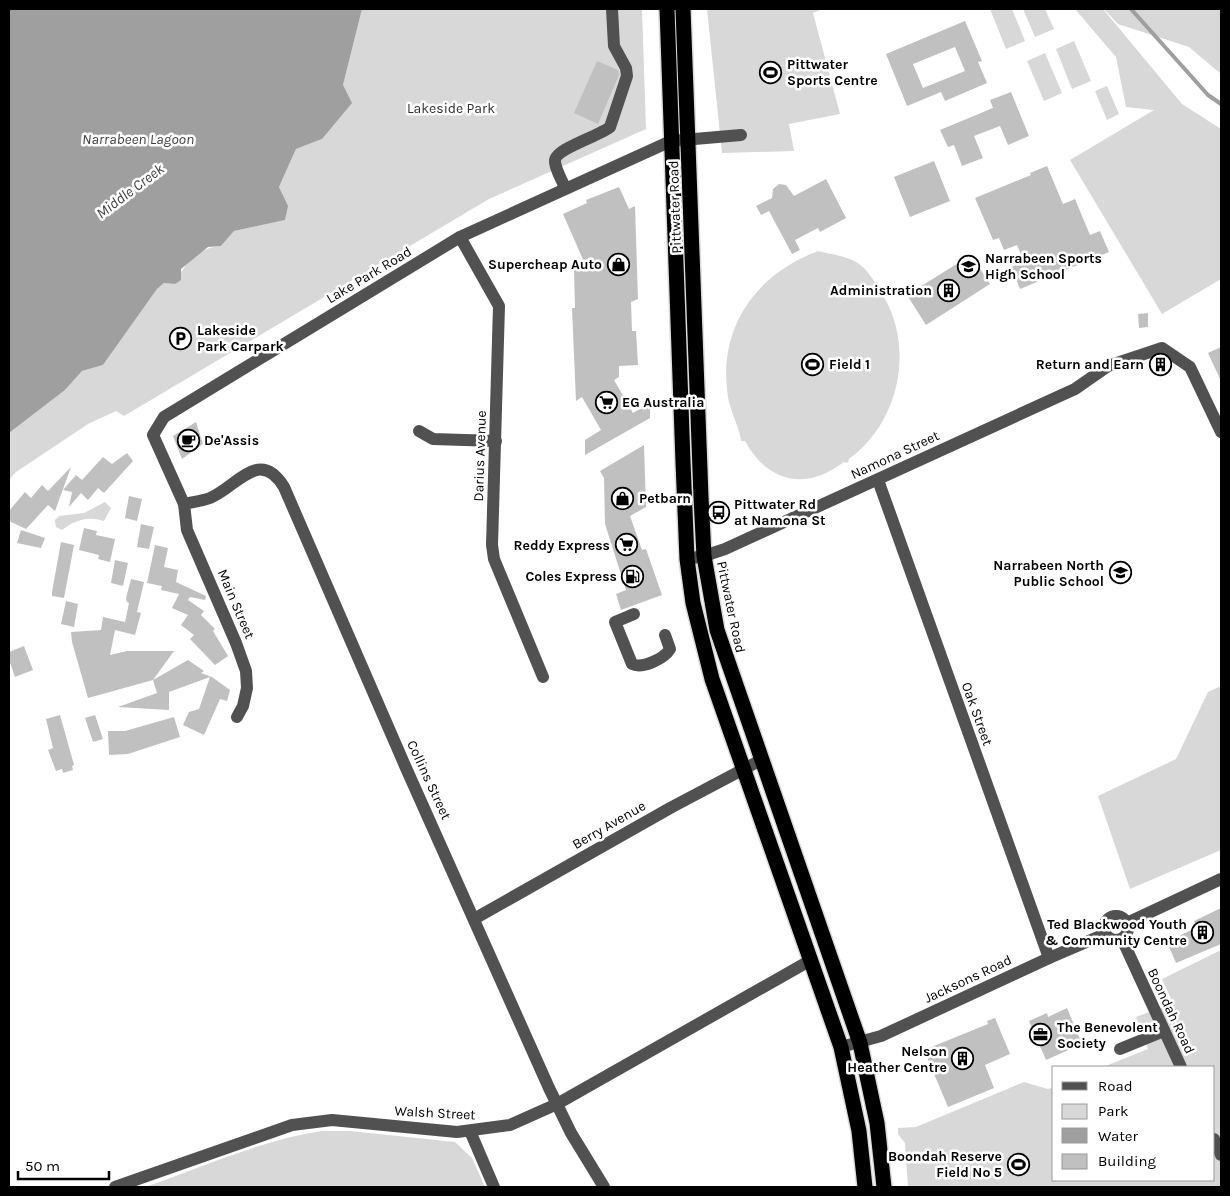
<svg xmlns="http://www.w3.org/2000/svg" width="1230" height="1196" font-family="Karla,sans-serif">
<rect width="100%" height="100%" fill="#fff"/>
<!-- green -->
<g fill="#d8d8d8">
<path d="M 362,9 L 642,9 L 646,129 L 489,199 L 124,416 L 116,411 L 88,424 L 16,472 L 9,480 L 9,433 L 65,390 L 82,371 L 103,365 L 157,289 L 164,283 L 175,284 C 183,265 199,247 221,246 L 234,231 L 285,220 L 287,206 L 279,187 L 296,149 L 322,139 L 343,85 Z"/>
<polygon points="707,9 822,9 813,13 840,114 789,124 794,151 722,153"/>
<polygon points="990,9 1012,9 1025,41 1006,49"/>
<polygon points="1023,9 1045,9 1054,29 1035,37"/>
<polygon points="1075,9 1103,9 1182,104 1221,129 1221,279 1162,314 1070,160 1154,110 1126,107 1116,57"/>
<polygon points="1104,9 1221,9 1221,74 1189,47 1118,24"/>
<polygon points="1074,41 1091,81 1072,89 1056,49"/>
<polygon points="1045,53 1062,93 1044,101 1027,61"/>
<polygon points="1107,86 1119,114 1107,120 1095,91"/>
<path d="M 818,251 C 854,259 861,258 881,292 L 885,293 L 884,297 C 915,351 898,423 849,459 L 848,463 L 844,462 C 806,491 768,483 745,441 L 741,441 C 742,435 729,407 728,397 C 717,328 756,274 818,251 Z"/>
<path d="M 105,502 L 111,508 L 104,521 C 88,516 75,520 62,530 L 56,527 L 55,520 L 59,516 L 84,513 Z"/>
<polygon points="1221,686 1221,850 1130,889 1098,796 1176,759 1208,692"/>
<polygon points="1221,950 1221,1187 908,1187 905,1143 898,1134 898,1128 916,1127 1024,1082 1048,1089 1054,1087 1054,1180 1214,1180 1214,1067 1103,1067 1148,1049 1136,1017 1173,1003 1162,979"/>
<path d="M 322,1131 L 350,1131 L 455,1142 L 472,1158 L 485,1187 L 145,1187 C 203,1167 261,1140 322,1131 Z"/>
</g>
<!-- water -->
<polygon fill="#9f9f9f" points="9,9 362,9 343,85 352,103 322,139 296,149 279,187 288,206 285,220 234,231 221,246 208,247 181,269 181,280 175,284 164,283 157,289 103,365 82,371 65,390 9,433"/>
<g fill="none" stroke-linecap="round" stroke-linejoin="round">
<!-- stream -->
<polyline stroke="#9f9f9f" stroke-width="4" points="1131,9 1208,95 1221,104"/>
</g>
<!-- building -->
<g fill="#c0c0c0" fill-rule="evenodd">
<path d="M 965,21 L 982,61 L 978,62 L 987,83 L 945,101 L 941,92 L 907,106 L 886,54 ZM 955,47 L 965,71 L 923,88 L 913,64 Z"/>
<polygon points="597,61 618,70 619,75 598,124 574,113"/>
<polygon points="1011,92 1029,136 1008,145 1000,126 974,136 983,158 962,166 954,145 948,147 940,130 993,108 990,100"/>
<polygon points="934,161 950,201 910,217 894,177"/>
<polygon points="1047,166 1063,204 1075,199 1090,235 1100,231 1109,252 1020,289 1011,267 1024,262 1017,245 1004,250 999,238 993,240 975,198 1031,175 1030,173"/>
<polygon points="826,179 846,218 820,232 818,228 795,240 800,250 792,254 769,211 761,215 756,206 772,198 773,189 779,184 786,185 794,196"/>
<polygon points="619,187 629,209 635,206 638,299 631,302 632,331 636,331 638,365 619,366 619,377 614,380 633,413 650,403 650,418 585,455 585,440 601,430 582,397 576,401 572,308 575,308 574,270 585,264 563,214 587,203 586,200"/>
<polygon points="971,255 990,284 926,325 907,295"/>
<polygon points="1148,313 1148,327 1139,328 1138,314"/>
<polygon points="1221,347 1221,381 1208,353"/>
<polygon points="196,422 203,444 182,459 173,436"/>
<polygon points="644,445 646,507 630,516 642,550 646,549 662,595 621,610 616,594 626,590 605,524 604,478 600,471"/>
<polygon points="127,453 133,461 104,493 98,488 88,500 81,493 69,507 72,492 63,490 76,475 82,480 103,457 112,464"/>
<polygon points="71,467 55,511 48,505 26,529 9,521 9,511 25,492 31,498 42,485 48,491"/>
<polygon points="129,496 142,499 137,521 125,518"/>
<polygon points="141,524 154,527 149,549 137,547"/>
<polygon points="84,528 97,531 96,535 115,539 110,562 98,559 99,555 79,550"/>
<polygon points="21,530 45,538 41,548 17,543"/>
<polygon points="61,542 74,545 64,598 52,596 52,592"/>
<polygon points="155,545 168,548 164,567 178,570 176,582 206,596 205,600 190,597 188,600 204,611 201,615 215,629 213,631 228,656 215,665 190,639 194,635 181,625 188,615 172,608 179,594 161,590 162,586 147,583"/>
<polygon points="115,560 128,563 123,586 111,583"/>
<polygon points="131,579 144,582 137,612 141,613 135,635 115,630 110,655 127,651 174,651 153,680 188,660 204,671 201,673 212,677 230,690 227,701 220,699 204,735 183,725 189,712 199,709 210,677 169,692 169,710 118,707 157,693 153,680 88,698 72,642 71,632 101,630 103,617 125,622 129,603 127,602 126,598"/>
<polygon points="66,601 78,604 74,627 61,624"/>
<polygon points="24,646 33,670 15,677 9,660 9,652"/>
<polygon points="60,715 74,765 72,766 73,770 63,773 62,769 56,771 48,750 53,748 46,719"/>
<polygon points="95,715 103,739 93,742 85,718"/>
<polygon points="174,717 180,737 128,754 109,755 108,731 125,731"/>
<polygon points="1221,908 1221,944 1176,963 1167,942 1197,927 1194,921"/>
<polygon points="1067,1008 1082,1044 1046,1060 1029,1021 1047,1013 1048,1017"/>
<polygon points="995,1018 1010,1054 985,1065 994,1088 948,1107 924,1050 988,1024 987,1021"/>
</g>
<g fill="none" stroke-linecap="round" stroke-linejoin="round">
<defs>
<g id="highway">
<polyline points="667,9 683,462 687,559 693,603 712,679 841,1047 859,1131 865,1187"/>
<polyline points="683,9 701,497 704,556 717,630 860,1043 877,1123 884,1187"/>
</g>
</defs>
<!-- highway casing -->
<use href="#highway" stroke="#dbdbdb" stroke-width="18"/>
<!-- minor -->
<g stroke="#515151" stroke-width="12">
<path d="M 565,188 C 562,180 556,171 555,162 C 553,149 600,136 610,127 L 627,76 L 626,68 L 614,46 L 612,9"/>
<polyline points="460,237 499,306 492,545 494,559 543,677"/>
<polyline points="419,431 433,439 496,441"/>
<polyline points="878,480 1049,958"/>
<path d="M 184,504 C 192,502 202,501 210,498 C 237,487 259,447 284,487 L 406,768 L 549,1088 L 571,1133 L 604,1187"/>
<polyline points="687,559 704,556 725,549 1075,389 1108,366 1162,348 1190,367 1221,432"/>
<path d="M 634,614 L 615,622 L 632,664 C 642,669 664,659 670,649 L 665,635"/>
<polyline points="237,717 243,706 247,688 246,671 236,643 187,530 184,504 153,435 164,417 460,237 671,141 741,135"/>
<circle cx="1116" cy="928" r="12"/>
<polyline points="474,919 672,807 761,760"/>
<polyline points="1127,923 1221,879"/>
<polyline points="1122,939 1181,1067"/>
<polyline points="841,1047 881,1036 1049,958 1105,934"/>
<polyline points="1120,1049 1164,1031"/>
<polyline points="470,1131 494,1187"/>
<polyline points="1214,1139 1221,1155"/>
<polyline points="115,1187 292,1125 332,1120 457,1132 510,1125 557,1104 811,960"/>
</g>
<!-- highway -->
<use href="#highway" stroke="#000" stroke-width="15"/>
</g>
<!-- icons -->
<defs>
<symbol id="stadium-ring" viewBox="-11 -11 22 22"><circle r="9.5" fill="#fff" stroke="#000" stroke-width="1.5"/><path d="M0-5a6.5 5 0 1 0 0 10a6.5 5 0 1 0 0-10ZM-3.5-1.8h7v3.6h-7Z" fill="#000"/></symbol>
<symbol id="shop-ring" viewBox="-11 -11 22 22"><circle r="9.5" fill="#fff" stroke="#000" stroke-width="1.5"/><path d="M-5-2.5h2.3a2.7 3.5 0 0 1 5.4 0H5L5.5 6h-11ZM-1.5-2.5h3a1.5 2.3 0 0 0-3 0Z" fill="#000"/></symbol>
<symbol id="school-ring" viewBox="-11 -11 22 22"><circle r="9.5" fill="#fff" stroke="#000" stroke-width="1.5"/><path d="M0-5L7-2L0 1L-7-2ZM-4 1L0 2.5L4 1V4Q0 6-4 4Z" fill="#000"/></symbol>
<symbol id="building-ring" viewBox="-11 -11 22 22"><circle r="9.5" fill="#fff" stroke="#000" stroke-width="1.5"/><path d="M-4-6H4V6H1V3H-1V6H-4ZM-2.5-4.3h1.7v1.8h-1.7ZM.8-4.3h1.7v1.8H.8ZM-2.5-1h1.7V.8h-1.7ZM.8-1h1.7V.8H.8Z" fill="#000"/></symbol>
<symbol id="parking-ring" viewBox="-11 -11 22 22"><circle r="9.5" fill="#fff" stroke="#000" stroke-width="1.5"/><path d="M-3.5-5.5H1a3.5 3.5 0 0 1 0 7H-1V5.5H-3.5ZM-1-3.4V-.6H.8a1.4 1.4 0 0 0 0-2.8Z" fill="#000"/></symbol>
<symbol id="supermarket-ring" viewBox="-11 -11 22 22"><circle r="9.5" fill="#fff" stroke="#000" stroke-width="1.5"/><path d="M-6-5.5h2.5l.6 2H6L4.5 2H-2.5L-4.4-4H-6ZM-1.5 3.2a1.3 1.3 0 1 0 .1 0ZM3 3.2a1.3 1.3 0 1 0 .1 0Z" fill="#000"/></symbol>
<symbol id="cafe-ring" viewBox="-11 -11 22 22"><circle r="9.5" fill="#fff" stroke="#000" stroke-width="1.5"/><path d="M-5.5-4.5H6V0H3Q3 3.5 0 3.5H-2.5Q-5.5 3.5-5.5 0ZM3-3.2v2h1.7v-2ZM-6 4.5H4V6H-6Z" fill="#000"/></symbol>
<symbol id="bus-ring" viewBox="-11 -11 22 22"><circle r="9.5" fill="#fff" stroke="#000" stroke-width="1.5"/><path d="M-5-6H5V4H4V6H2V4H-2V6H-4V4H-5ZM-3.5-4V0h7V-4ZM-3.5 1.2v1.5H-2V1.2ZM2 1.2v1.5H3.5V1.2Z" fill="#000"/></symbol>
<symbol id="fuel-ring" viewBox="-11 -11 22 22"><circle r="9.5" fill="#fff" stroke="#000" stroke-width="1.5"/><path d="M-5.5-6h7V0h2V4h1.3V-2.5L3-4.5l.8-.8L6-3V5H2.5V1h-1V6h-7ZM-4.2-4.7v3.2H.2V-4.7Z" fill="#000"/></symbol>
<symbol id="office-ring" viewBox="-11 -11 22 22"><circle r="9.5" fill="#fff" stroke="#000" stroke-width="1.5"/><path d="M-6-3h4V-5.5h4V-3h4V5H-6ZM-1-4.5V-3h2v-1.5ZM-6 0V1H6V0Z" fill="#000"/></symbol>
</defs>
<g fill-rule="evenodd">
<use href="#stadium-ring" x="758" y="60" width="25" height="25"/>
<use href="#shop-ring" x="606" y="252" width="25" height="25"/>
<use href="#school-ring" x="956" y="254" width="25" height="25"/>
<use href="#building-ring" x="936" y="278" width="25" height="25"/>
<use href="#parking-ring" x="168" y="326" width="25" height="25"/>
<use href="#stadium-ring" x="800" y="352" width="25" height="25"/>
<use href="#building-ring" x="1148" y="352" width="25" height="25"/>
<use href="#supermarket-ring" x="594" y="390" width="25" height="25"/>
<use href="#cafe-ring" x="176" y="428" width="25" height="25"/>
<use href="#shop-ring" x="610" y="486" width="25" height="25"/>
<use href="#bus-ring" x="706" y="500" width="25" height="25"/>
<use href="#supermarket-ring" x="614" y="532" width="25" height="25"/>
<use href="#school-ring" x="1108" y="560" width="25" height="25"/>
<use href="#fuel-ring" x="620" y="564" width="25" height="25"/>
<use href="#building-ring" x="1190" y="920" width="25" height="25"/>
<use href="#office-ring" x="1028" y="1022" width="25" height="25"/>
<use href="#building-ring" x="950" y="1046" width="25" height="25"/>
<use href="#stadium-ring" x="1006" y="1152" width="25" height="25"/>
</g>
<g text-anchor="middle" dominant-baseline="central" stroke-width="5" stroke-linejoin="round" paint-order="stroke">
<!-- poi labels -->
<g font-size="14" font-weight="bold" fill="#000" stroke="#fff" text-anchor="start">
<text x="787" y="64">Pittwater<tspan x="787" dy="16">Sports Centre</tspan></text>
<text x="985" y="258">Narrabeen Sports<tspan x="985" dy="16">High School</tspan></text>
<text x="602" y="264" text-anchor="end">Supercheap Auto</text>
<text x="932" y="290" text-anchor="end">Administration</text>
<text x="197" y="330">Lakeside<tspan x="197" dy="16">Park Carpark</tspan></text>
<text x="829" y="364">Field 1</text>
<text x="1144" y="364" text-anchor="end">Return and Earn</text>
<text x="622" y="402">EG Australia</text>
<text x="204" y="440">De'Assis</text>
<text x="639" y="498">Petbarn</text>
<text x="734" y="504">Pittwater Rd<tspan x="734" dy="16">at Namona St</tspan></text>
<text x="610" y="545" text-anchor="end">Reddy Express</text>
<text x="1104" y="565" text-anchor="end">Narrabeen North<tspan x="1104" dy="16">Public School</tspan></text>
<text x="617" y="576" text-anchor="end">Coles Express</text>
<text x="1187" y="924" text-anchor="end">Ted Blackwood Youth<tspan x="1187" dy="16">&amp; Community Centre</tspan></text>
<text x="1057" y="1027">The Benevolent<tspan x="1057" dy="16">Society</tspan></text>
<text x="947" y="1051" text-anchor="end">Nelson<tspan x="947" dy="16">Heather Centre</tspan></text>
<text x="1002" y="1156" text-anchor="end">Boondah Reserve<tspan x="1002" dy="16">Field No 5</tspan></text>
</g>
<!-- park labels -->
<g font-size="14" fill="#2f2f2f" stroke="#fff">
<text x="451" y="108">Lakeside Park</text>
</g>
<!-- street labels -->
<g font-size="14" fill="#000" stroke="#fff">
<text transform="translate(675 207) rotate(-92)">Pittwater Road</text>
<text transform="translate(369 275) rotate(-31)">Lake Park Road</text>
<text transform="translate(895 455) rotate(-25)">Namona Street</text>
<text transform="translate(480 456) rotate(-88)">Darius Avenue</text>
<text transform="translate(236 604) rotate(67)">Main Street</text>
<text transform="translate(731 607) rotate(78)">Pittwater Road</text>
<text transform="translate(977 714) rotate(70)">Oak Street</text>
<text transform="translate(429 780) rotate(65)">Collins Street</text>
<text transform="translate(609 825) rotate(-30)">Berry Avenue</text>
<text transform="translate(968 979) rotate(-25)">Jacksons Road</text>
<text transform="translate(1171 1011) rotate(65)">Boondah Road</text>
<text transform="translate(435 1113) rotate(3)">Walsh Street</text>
</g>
<!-- water labels -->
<g font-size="15" font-style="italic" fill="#404040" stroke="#fff">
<text x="138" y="139">Narrabeen Lagoon</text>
<text transform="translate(130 191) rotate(-37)">Middle Creek</text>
</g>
</g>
<!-- border -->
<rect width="1230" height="1196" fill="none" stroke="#000000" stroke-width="20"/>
<!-- legend -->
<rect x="1052" y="1066" width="162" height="115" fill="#ffffff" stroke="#999999"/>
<rect x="1062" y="1082" width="25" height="8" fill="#515151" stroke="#999999"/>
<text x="1098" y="1091" font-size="15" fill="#000000">Road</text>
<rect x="1062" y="1104" width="25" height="15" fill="#d8d8d8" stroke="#999999"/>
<text x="1098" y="1116" font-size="15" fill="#000000">Park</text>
<rect x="1062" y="1128" width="25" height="15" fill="#9f9f9f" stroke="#999999"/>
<text x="1098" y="1141" font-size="15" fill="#000000">Water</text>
<rect x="1062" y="1154" width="25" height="15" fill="#c0c0c0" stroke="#999999"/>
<text x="1098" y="1166" font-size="15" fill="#000000">Building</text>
<!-- scale -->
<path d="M18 1171v8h91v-8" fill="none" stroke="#000000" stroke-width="2.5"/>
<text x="25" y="1171" font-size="15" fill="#000000" stroke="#ffffff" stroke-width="4" paint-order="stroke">50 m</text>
</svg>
